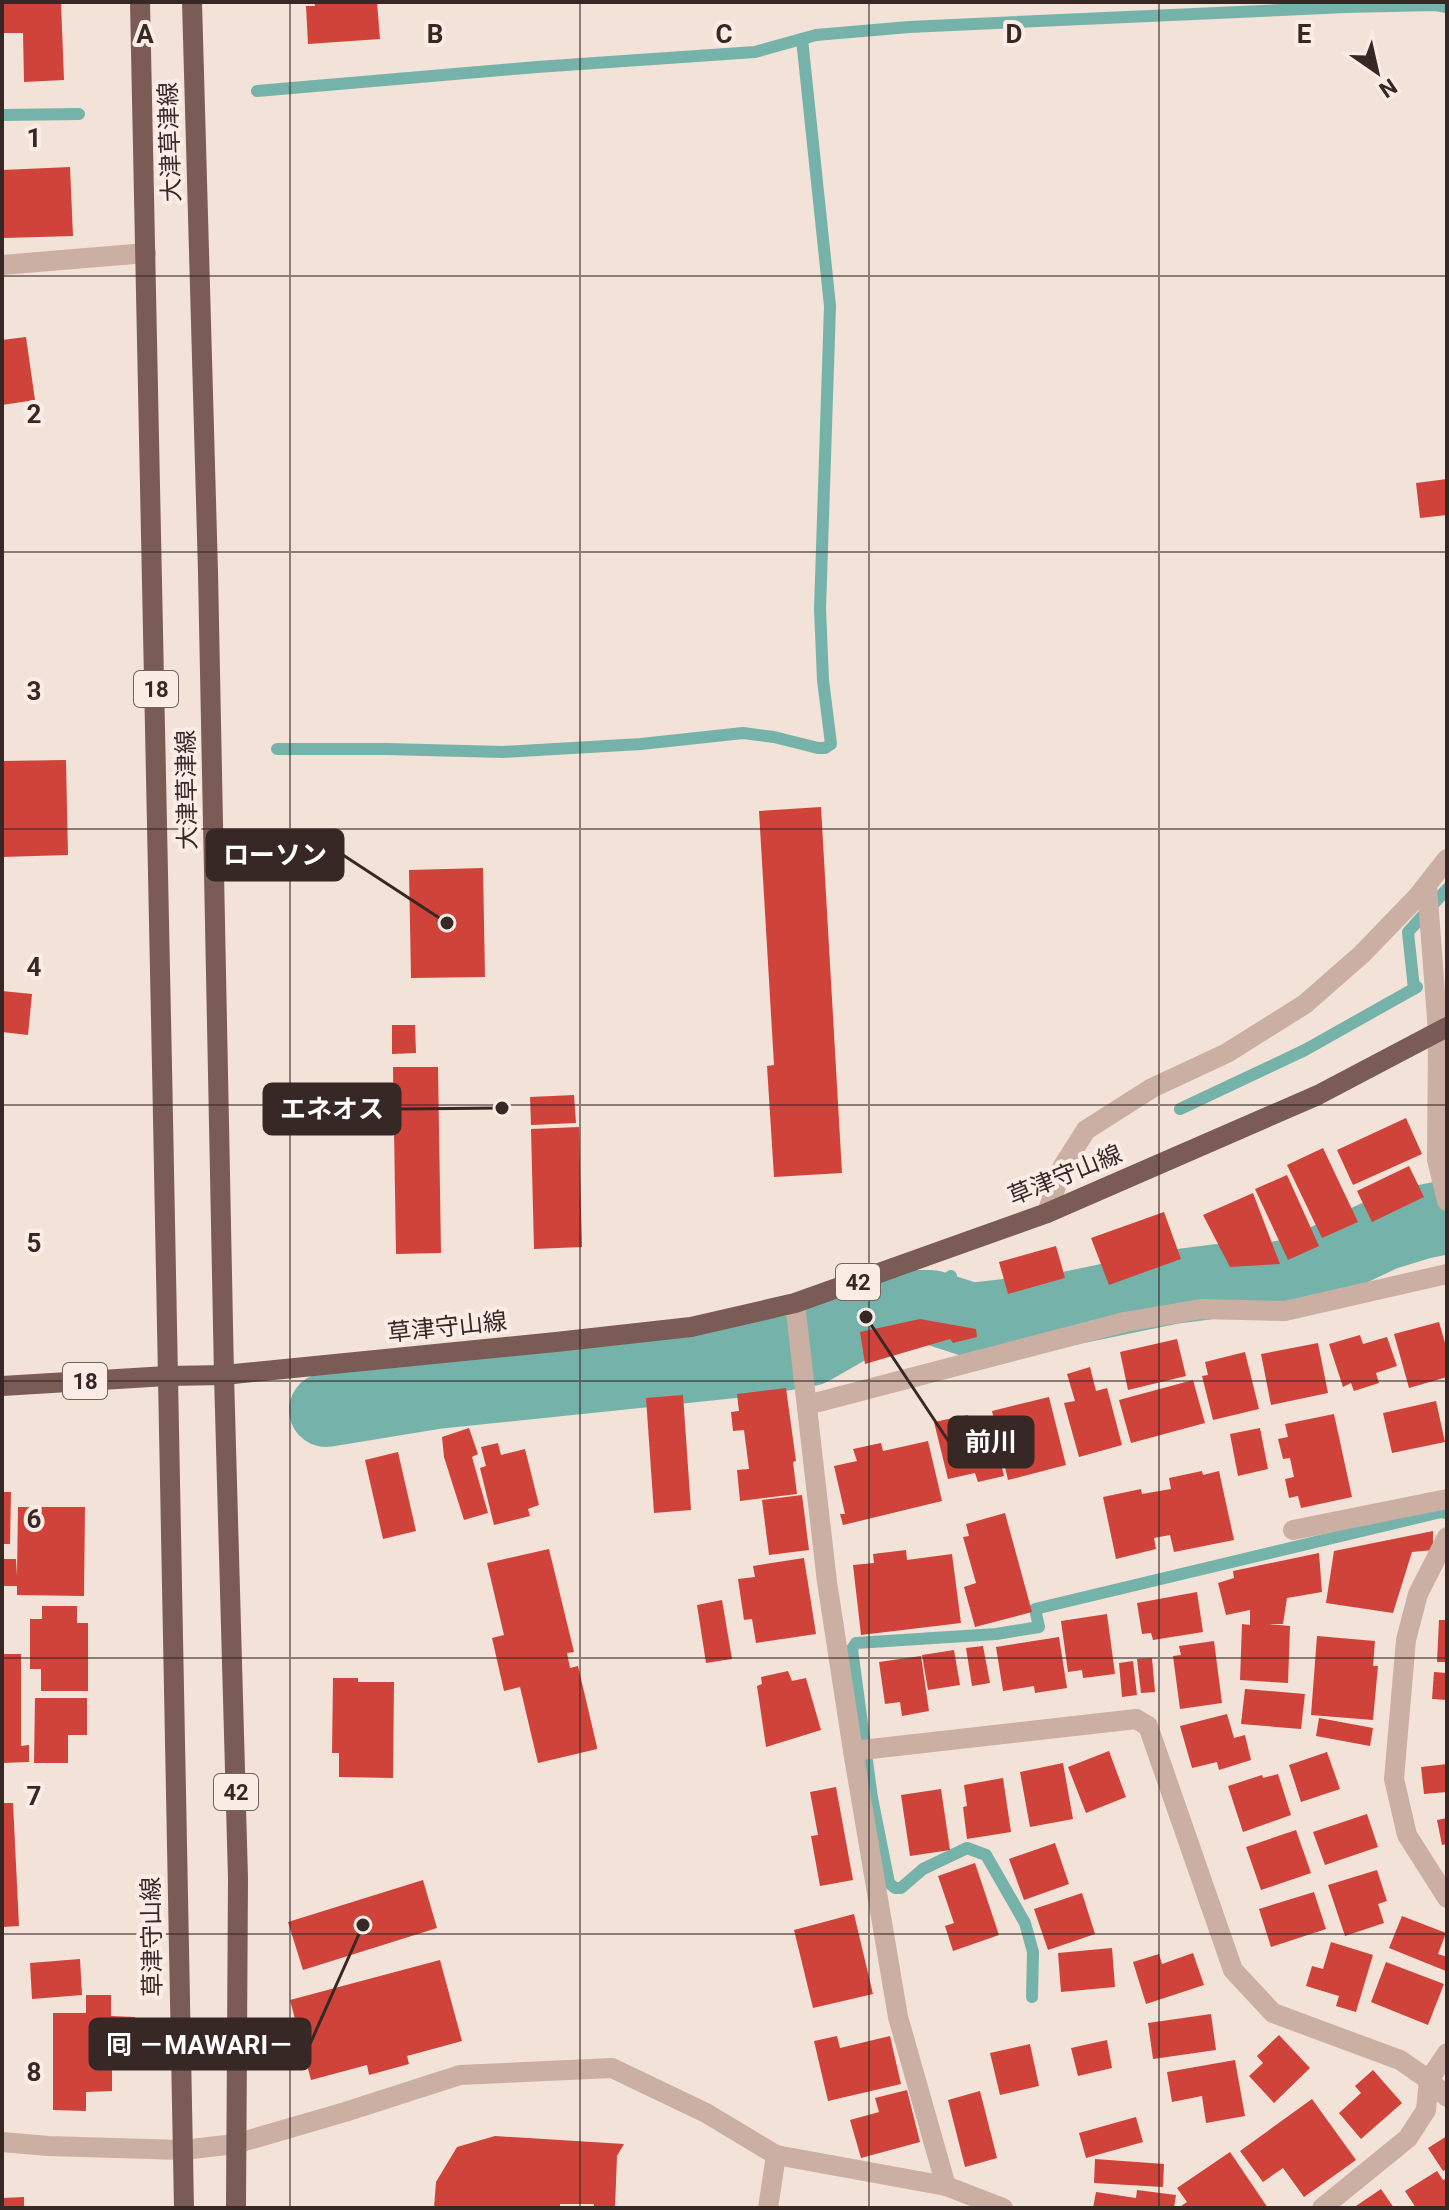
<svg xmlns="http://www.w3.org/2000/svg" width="1449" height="2210" font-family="Roboto,'Noto Sans JP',sans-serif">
<rect width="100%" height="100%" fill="#f3e2d8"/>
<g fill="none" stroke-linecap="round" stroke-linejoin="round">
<!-- stream -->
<g stroke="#75b3aa" stroke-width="12">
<polyline points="1346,7 1435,5 1447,7"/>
<polyline points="257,91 537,67 755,52 816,35 909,27 1346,7 1346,2"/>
<polyline points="2,115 79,114"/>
<polyline points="277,749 387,749 503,752 641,744 743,733 774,737 818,748 825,748 831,744 823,680 820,609 830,306 802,39"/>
<polyline points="1414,989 1408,932 1447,889"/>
<polyline points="1180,1109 1305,1050 1417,987"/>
<polyline points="910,1307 951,1276"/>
<polyline points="1032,1997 1033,1952 1025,1923 986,1855 967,1848 923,1869 901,1888 895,1888 889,1883 872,1798 852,1649 856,1643 996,1634 1039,1627 1035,1609 1441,1512 1447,1513"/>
</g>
<!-- river -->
<polyline stroke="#75b3aa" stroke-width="74" points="326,1410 436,1392 754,1359 810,1349 866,1317 910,1307 931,1307 971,1320 1066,1309 1172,1287 1219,1281 1256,1282 1296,1275 1383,1234 1422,1222 1447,1217"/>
</g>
<!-- building -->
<g fill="#d0433a">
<polygon points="2,2 61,2 64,80 24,82 23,33 2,33"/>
<polygon points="314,2 377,2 380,39 308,44 306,6 315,6"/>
<polygon points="70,167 73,236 4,238 2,170"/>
<polygon points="26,337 35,400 2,405 2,340"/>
<polygon points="1447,479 1447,515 1420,518 1416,483"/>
<polygon points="66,760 68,855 2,857 2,761"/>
<polygon points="821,807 842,1173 774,1177 767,1066 774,1065 759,811"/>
<polygon points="483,868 485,977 411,978 409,870"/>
<polygon points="2,991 32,994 28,1035 2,1032"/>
<polygon points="392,1025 415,1025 416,1053 392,1054"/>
<polygon points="393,1067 438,1067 441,1253 396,1254"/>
<polygon points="574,1095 576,1123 531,1125 530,1097"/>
<polygon points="1406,1118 1422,1154 1353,1185 1337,1150"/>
<polygon points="579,1127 582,1247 534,1249 531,1129"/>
<polygon points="1323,1148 1358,1222 1322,1238 1287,1165"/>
<polygon points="1409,1166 1424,1197 1372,1222 1357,1191"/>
<polygon points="1287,1175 1319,1246 1288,1260 1255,1189"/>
<polygon points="1253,1193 1280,1264 1230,1267 1203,1215"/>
<polygon points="1164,1212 1181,1259 1109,1285 1091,1238"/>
<polygon points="1056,1246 1065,1278 1008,1294 999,1262"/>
<polygon points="920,1319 976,1329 977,1337 953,1343 950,1339 865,1364 860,1332"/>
<polygon points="1439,1322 1447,1350 1447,1377 1409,1388 1394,1334"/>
<polygon points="1360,1335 1363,1344 1387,1337 1397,1366 1376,1373 1379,1383 1354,1391 1351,1383 1343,1387 1329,1344"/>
<polygon points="1177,1339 1186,1376 1128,1390 1120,1352"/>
<polygon points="1318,1343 1328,1393 1271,1405 1261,1354"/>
<polygon points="1245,1352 1259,1409 1213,1420 1202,1376 1208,1375 1205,1362"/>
<polygon points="1090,1367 1096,1391 1107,1388 1122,1445 1079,1457 1064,1403 1075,1401 1067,1374"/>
<polygon points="1193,1380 1205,1423 1131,1443 1119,1400"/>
<polygon points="786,1388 796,1461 793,1462 797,1494 740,1501 737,1470 749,1469 744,1430 733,1431 731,1412 739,1411 737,1394"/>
<polygon points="683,1395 691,1510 654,1513 646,1398"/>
<polygon points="1049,1397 1066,1465 1008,1480 992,1411"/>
<polygon points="1436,1401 1445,1442 1392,1453 1383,1413"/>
<polygon points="1334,1414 1352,1497 1301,1508 1298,1496 1289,1498 1285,1479 1294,1477 1290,1458 1283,1459 1278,1439 1288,1437 1285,1424"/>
<polygon points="968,1415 970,1426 991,1421 1004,1476 978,1482 975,1473 948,1479 934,1422"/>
<polygon points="469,1428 478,1454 472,1457 488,1513 464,1520 444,1457 442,1437"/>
<polygon points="1260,1428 1268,1469 1238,1476 1230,1434"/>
<polygon points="928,1441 942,1501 843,1525 840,1514 845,1514 834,1466 857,1461 853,1449 881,1443 883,1451"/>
<polygon points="498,1443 501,1455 525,1449 539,1505 528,1509 530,1516 494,1525 480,1468 486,1466 481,1447"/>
<polygon points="398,1452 416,1531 383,1539 365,1460"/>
<polygon points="1202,1471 1203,1475 1219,1471 1234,1540 1174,1552 1170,1535 1154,1538 1156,1549 1116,1559 1103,1497 1141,1489 1142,1494 1171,1489 1169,1478"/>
<polygon points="2,1492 11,1492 10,1544 2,1544"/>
<polygon points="802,1495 809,1550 769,1555 762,1500"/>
<polygon points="18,1507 85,1507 84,1596 17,1595 17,1586 2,1586 2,1559 16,1559 17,1576"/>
<polygon points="1005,1513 1032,1612 975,1627 964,1587 976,1583 963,1537 969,1536 966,1524"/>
<polygon points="1433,1531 1433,1550 1412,1552 1393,1613 1326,1603 1334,1551"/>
<polygon points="549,1549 574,1652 567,1653 570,1668 578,1666 597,1747 597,1749 538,1763 520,1687 504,1691 492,1638 504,1635 487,1563"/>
<polygon points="906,1550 907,1560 952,1554 961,1623 861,1635 853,1565 874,1563 873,1554"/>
<polygon points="1319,1553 1322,1592 1287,1598 1283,1624 1268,1624 1290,1626 1288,1683 1240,1680 1242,1624 1250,1625 1250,1610 1226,1615 1218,1583 1234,1578 1233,1571"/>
<polygon points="804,1558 816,1634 756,1643 752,1619 744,1620 738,1579 755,1577 753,1566"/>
<polygon points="1197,1592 1203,1632 1153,1640 1151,1633 1142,1634 1137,1603"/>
<polygon points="722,1600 732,1659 706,1663 697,1605"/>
<polygon points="42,1606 77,1606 77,1623 88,1623 88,1691 41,1691 41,1669 30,1669 30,1619 42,1619"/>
<polygon points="1107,1614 1115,1674 1083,1678 1082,1670 1068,1672 1061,1621"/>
<polygon points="1439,1620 1447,1620 1447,1662 1437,1662"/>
<polygon points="1317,1636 1375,1641 1373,1666 1378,1666 1373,1720 1311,1715"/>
<polygon points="1059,1637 1067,1688 1035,1693 1034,1686 1003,1691 996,1647"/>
<polygon points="1214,1641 1222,1703 1180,1709 1173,1656 1181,1655 1179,1646"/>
<polygon points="983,1646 990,1683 972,1686 966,1648"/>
<polygon points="954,1650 960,1685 928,1690 922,1655"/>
<polygon points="2,1654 21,1654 21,1746 29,1745 29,1762 2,1763"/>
<polygon points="921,1656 929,1711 902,1716 900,1702 885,1704 879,1662"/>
<polygon points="1152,1658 1155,1692 1141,1693 1137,1659"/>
<polygon points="1133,1661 1137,1695 1122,1697 1119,1663"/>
<polygon points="788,1671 792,1681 806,1678 821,1730 766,1747 757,1686 762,1684 761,1677"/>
<polygon points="1434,1672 1447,1673 1447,1700 1432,1699"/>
<polygon points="333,1678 358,1678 358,1682 394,1682 393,1778 339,1777 339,1753 332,1753"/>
<polygon points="1245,1689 1305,1694 1301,1729 1241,1724"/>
<polygon points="35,1698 87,1698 87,1735 68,1735 68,1763 34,1763"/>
<polygon points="1227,1714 1234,1738 1245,1735 1251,1760 1219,1770 1217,1762 1192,1768 1180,1726"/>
<polygon points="1319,1718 1373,1728 1370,1746 1316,1736"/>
<polygon points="1109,1751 1126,1797 1086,1813 1068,1767"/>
<polygon points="1327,1752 1340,1789 1301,1802 1289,1765"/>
<polygon points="1063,1763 1073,1819 1030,1827 1020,1772"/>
<polygon points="1447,1764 1447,1792 1424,1794 1421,1767"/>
<polygon points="1278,1774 1291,1815 1243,1832 1228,1786 1262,1775 1263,1778"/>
<polygon points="1003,1778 1011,1832 967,1839 963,1807 967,1806 964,1785"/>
<polygon points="836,1787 853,1880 820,1886 811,1836 818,1835 810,1792"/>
<polygon points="941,1789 950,1850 910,1856 901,1795"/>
<polygon points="2,1803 13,1803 19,1926 2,1927"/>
<polygon points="1367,1814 1378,1847 1325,1865 1313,1832"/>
<polygon points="1447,1818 1447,1844 1442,1845 1437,1820"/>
<polygon points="1296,1830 1311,1873 1261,1890 1246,1847"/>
<polygon points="1055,1843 1069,1884 1024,1900 1009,1859"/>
<polygon points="975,1863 999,1935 953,1951 945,1926 954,1923 938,1876"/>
<polygon points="1377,1870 1387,1901 1378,1904 1384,1923 1345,1936 1328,1885"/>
<polygon points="423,1880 437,1928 303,1970 288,1922"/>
<polygon points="1314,1892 1326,1929 1271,1947 1259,1909"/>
<polygon points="1082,1893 1095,1934 1048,1950 1034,1909"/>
<polygon points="854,1914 873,1994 813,2008 794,1930"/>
<polygon points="1402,1916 1446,1933 1438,1954 1447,1957 1446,1971 1389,1948"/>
<polygon points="1331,1942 1373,1955 1356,2012 1336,2006 1339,1996 1306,1986 1312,1966 1323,1969"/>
<polygon points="1112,1948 1115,1987 1061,1992 1058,1953"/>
<polygon points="1193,1953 1204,1985 1146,2004 1133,1962 1159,1954 1162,1964"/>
<polygon points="80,1959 82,1995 32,1999 30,1963"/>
<polygon points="440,1960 462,2041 407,2056 409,2064 369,2075 367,2065 311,2080 290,2000"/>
<polygon points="1386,1962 1444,1984 1428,2025 1371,2002"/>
<polygon points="86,1995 111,1995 111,2016 135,2017 134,2059 112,2059 112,2091 86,2092 86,2111 53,2110 53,2013 86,2013"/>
<polygon points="1211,2014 1216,2050 1153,2059 1148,2023"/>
<polygon points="1279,2035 1310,2068 1274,2103 1249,2076 1263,2063 1257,2056"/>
<polygon points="837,2036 840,2048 890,2036 901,2084 828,2101 814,2041"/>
<polygon points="1107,2040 1112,2068 1078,2076 1071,2048"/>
<polygon points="1030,2044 1039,2086 1000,2095 990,2053"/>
<polygon points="1235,2060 1245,2116 1206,2123 1202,2096 1172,2102 1167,2072"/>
<polygon points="1373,2070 1402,2103 1361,2139 1339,2113 1361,2093 1355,2086"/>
<polygon points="907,2090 920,2142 861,2158 850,2120 879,2112 875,2098"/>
<polygon points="980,2091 997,2158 965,2167 948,2100"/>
<polygon points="1312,2099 1356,2160 1304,2197 1283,2168 1263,2182 1240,2151"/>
<polygon points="1136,2117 1143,2142 1086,2158 1079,2133"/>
<polygon points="495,2136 624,2144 617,2156 615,2208 594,2208 594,2204 560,2204 560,2208 434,2208 436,2182 457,2147"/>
<polygon points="1447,2136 1447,2169 1443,2171 1428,2148"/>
<polygon points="1230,2152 1268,2208 1182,2208 1181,2206 1187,2202 1177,2188"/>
<polygon points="1095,2159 1164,2164 1163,2187 1094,2183"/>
<polygon points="1437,2171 1443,2180 1447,2178 1447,2208 1416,2208 1405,2191"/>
<polygon points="1381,2189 1394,2208 1353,2208"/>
<polygon points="1137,2190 1176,2195 1174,2208 1093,2208 1096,2192 1136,2198"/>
<polygon points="24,2197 24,2208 2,2208 2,2198"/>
</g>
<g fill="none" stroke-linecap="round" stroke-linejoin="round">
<!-- street -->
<g stroke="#ccafa3" stroke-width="20">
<polyline points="2,265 146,253"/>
<polyline points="1427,886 1438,1032 1437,1160 1447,1201"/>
<polyline points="1047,1213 1063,1166 1086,1130 1152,1088 1227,1053 1305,1004 1362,954 1418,896 1447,859"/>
<polyline points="795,1303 827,1582 853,1751 898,2017 946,2186"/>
<polyline points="807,1405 1125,1322 1201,1309 1285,1311 1447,1274"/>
<polyline points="1293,1530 1447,1499"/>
<polyline points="1447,1537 1418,1594 1406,1640 1394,1779 1407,1835 1447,1898"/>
<polyline points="853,1751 1136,1719 1148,1726 1233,1970 1273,2013 1400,2060 1429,2080 1447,2097"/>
<polyline points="2,2142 48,2146 183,2150 235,2144 345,2112 460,2075 612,2068 706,2113 776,2155 946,2186 1003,2208"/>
<polyline points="768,2208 776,2155"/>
<polyline points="1322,2208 1408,2138 1426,2110 1429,2080 1447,2053"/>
</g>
<!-- primary -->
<g stroke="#7a5b56" stroke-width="20">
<path d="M 140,2 C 157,737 169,1473 184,2208"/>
<polyline points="192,2 208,572 224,1375 238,1878 236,2208"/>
<polyline points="2,1386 167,1376 224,1375 556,1342 691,1327 795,1303 1047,1213 1318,1095 1447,1027"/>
</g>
</g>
<!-- grid -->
<path fill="none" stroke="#372826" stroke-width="2" stroke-opacity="0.55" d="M 290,2 L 290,2208M 580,2 L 580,2208M 869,2 L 869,2208M 1159,2 L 1159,2208M 2,276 L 1447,276M 2,552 L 1447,552M 2,829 L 1447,829M 2,1105 L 1447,1105M 2,1381 L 1447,1381M 2,1658 L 1447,1658M 2,1934 L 1447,1934"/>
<g text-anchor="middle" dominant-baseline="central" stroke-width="8" stroke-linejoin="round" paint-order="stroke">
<!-- shield labels -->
<g fill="#fbede5" stroke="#72635f" stroke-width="2">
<rect x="134" y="671" width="44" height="36" rx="6"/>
<rect x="836" y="1264" width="44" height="36" rx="6"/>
<rect x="63" y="1363" width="44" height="36" rx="6"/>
<rect x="214" y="1774" width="44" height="36" rx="6"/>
</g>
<g font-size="22" font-weight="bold" fill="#372826">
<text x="156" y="689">18</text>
<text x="858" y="1282">42</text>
<text x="85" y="1381">18</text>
<text x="236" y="1792">42</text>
</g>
<!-- street labels -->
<g font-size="24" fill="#372826" stroke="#fbede5">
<text transform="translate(170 142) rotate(-92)">大津草津線</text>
<text transform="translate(187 790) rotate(-91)">大津草津線</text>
<text transform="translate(1065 1175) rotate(-22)">草津守山線</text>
<text transform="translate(447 1327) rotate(-6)">草津守山線</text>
<text transform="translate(152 1937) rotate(-91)">草津守山線</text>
</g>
</g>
<g font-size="26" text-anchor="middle" font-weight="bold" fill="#372826" stroke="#fbede5" stroke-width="8" stroke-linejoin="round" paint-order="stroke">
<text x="145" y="43">A</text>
<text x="435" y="43">B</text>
<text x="724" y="43">C</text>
<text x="1014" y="43">D</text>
<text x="1304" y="43">E</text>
<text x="34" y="147">1</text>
<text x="34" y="423">2</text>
<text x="34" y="700">3</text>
<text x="34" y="976">4</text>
<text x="34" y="1252">5</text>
<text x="34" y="1528">6</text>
<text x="34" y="1805">7</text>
<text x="34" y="2081">8</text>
</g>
<!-- callouts -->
<path fill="none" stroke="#372826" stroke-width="3" d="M447 923L343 855M502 1108L400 1109M866 1317L949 1442M363 1925L310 2044"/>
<g fill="#372826" stroke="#fbede5" stroke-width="3">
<circle cx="447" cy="923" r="8"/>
<circle cx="502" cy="1108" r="8"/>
<circle cx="866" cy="1317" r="8"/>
<circle cx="363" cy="1925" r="8"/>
</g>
<g fill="#372826" stroke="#372826" stroke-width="3">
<rect x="207" y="830" width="136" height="50" rx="8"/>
<rect x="264" y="1084" width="136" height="50" rx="8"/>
<rect x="949" y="1417" width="84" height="50" rx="8"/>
<rect x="90" y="2019" width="220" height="50" rx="8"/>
</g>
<g font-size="26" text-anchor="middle" font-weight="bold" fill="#fff">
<text x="275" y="864">ローソン</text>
<text x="332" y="1118">エネオス</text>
<text x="991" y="1451">前川</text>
<text x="200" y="2054">囘 －MAWARI－</text>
</g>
<!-- border -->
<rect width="1449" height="2210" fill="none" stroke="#372826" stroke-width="8"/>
<!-- north arrow -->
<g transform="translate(1377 72) rotate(146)" stroke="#fbede5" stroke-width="6" paint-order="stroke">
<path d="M0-6L14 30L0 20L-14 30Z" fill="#372826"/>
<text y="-12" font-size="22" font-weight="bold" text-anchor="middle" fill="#372826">N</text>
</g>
</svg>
